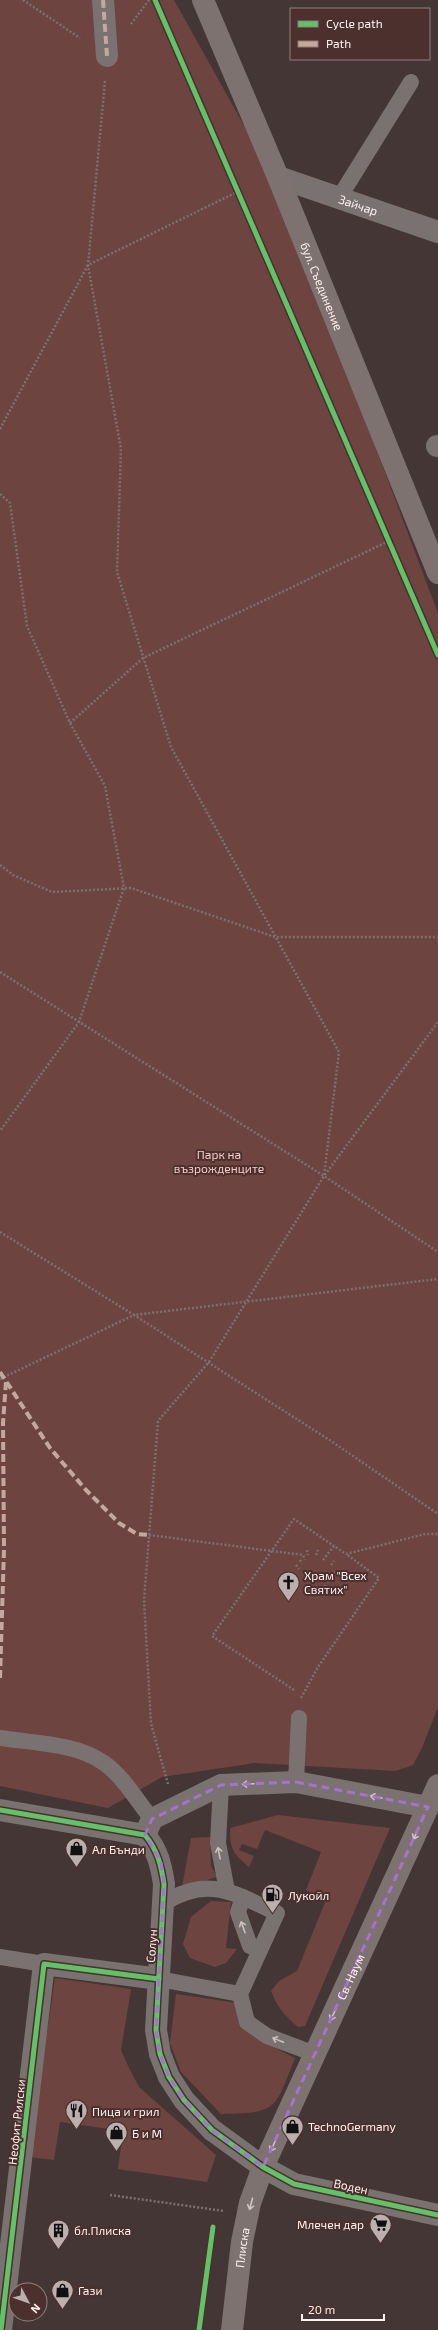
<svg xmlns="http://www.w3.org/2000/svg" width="438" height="2330" font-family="'Exo 2',sans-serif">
<rect width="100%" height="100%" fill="#443634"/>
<!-- green -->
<g fill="#6e4441">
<polygon points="0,0 174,0 275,181 438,613 438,1707 422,1748 413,1765 395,1771 255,1763 162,1777 108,1808 0,1786"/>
<path d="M 278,1815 L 390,1828 L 305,2026 L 298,2027 C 285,2016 277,2007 271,1991 L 279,1981 L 297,1971 L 326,1900 L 306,1890 L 321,1852 L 265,1830 L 257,1849 L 242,1844 L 239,1850 L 254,1856 L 249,1867 C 233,1853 230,1850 230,1828 Z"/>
<polygon points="210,1837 211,1866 217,1877 182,1887 191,1838"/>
<polygon points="211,1901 231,1902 226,1948 237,1949 226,1963 215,1967 190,1958 183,1944 191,1917"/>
<polygon points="55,1978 131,1989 121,2050 129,2068 139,2087 216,2155 207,2182 118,2169 123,2131 60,2122 54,2160 29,2157"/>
<path d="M 176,1994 L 238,2003 C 256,2032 263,2043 295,2058 C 274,2110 279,2113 221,2114 L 181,2072 L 170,2043 Z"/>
</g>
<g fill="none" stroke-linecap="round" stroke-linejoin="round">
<!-- path -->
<g stroke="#797170" stroke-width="2.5" stroke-dasharray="2 2" stroke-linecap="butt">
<polyline points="23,0 80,38"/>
<polyline points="131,24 149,0"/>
<polyline points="105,81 88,265 121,449 117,572 171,747 339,1052 324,1176"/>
<polyline points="0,429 88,265 237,192"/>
<polyline points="0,494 10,503 27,626 70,723 105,786 124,888 79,1022 0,1131"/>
<polyline points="70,723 143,658 389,541"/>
<polyline points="0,865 13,875 52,892 131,888 275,937 438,937"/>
<polyline points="0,972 324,1176 438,1252"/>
<polyline points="0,1232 134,1315 438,1279"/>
<polyline points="0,1379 134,1315 331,1441 438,1514"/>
<polyline points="149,1535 303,1555 305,1560"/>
<polyline points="307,1550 308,1555"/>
<polyline points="316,1555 318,1550"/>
<polyline points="300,1560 302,1564"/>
<polyline points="323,1560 334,1546 346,1554 425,1534 438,1534"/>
<polyline points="296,1565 299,1569"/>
<polyline points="331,1565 334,1561"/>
<polyline points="333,1573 338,1572"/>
<polyline points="330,1577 335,1577"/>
<polyline points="327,1581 331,1582"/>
<polyline points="324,1586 327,1587"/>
<polyline points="294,1690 212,1636 294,1519 334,1546"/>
<polyline points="301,1698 318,1667 379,1578 346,1554"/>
<polyline points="168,1784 151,1724 144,1600 158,1421 209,1362 324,1176 438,1022"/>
<polyline points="110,2195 224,2211"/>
</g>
<!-- service -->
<g stroke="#7a7271" stroke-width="16">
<polyline points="339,198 411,82"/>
<path d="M 0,1738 C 33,1743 76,1743 104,1763 C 123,1776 137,1801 152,1819"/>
<polyline points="296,1782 299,1718"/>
<polyline points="221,1785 218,1843 227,1891"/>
<polyline points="243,1897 238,1912 250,1946 260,1950"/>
<path d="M 164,1903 C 209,1875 233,1893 277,1913 L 240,1994 L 247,2022 L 267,2036 L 315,2054"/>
<polyline points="0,1957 44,1964"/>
<polyline points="159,1979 240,1994"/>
</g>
<!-- pedestrian -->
<polyline stroke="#7a7271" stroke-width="22" points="103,0 107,56"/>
<!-- minor -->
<g stroke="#7a7271" stroke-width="22">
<path id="s1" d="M 278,177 L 438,232"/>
<polyline points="437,446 438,446"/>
<polyline points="145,1835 152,1819 221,1785 296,1782 428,1807"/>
<polyline points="1,2330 44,1964 159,1979"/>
</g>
<!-- tertiary -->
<path stroke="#7a7271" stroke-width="22" d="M 0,1810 L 145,1835 C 158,1851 161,1865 164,1884 L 156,2030 L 160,2054 L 169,2077 L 184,2100 L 212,2130 L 263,2167 L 294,2184 L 438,2215"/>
<!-- primary -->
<g stroke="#7d7270" stroke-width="22">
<path id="s2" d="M 203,0 L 278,177 L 438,573"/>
<path id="s3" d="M 232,2330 L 242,2242 L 250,2203 L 263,2167 L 438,1785"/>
</g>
<!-- quiet -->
<g stroke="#c3a89e" stroke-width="4" stroke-dasharray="8 4" stroke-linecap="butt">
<polyline points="103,0 107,56"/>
<polyline points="0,1372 50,1448 86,1490 119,1523 137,1534 149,1535"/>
<polyline points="0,1678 4,1549 3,1423 6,1382"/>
</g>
<defs>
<g id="cycleway">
<polyline points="155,0 438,655"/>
<path d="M 0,1810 L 145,1835 C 158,1851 161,1865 164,1884 L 156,2030 L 160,2054 L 169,2077 L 184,2100 L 212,2130 L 263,2167 L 294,2184 L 438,2215"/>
<polyline points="1,2330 44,1964 159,1979"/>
<polyline points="199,2330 213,2227"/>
</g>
</defs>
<!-- cycleway casing -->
<use href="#cycleway" stroke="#4b302d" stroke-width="8"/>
<!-- cycleway -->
<use href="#cycleway" stroke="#61c268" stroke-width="5"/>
</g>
<!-- one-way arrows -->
<defs><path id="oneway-shaft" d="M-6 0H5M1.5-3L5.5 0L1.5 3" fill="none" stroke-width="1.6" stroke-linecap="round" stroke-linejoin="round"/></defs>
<g stroke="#c9bfbe">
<use href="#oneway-shaft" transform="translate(248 1784) rotate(177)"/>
<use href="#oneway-shaft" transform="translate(376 1797) rotate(-169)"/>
<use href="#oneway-shaft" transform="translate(219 1853) rotate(-101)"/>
<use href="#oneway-shaft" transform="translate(243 1927) rotate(-110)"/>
<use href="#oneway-shaft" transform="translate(278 2040) rotate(-158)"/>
</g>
<g stroke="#d0c5c4">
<use href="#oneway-shaft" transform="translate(416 1834) rotate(115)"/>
<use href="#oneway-shaft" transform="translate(333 2015) rotate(115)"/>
<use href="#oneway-shaft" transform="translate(273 2146) rotate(114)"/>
<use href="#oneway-shaft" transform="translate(251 2204) rotate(105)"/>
</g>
<!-- marked area -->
<path fill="none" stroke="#a871d0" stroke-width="3" stroke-dasharray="8 5" stroke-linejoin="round" d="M 296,1782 L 428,1807 L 263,2167 L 212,2130 L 184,2100 L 169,2077 L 160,2054 L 156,2030 L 164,1884 L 161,1862 L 145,1835 L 152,1819 L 221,1785 Z"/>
<!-- icons -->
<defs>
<symbol id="church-pin" viewBox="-11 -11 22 30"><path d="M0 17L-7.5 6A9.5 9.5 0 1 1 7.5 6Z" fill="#bcb0af" stroke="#4b302d"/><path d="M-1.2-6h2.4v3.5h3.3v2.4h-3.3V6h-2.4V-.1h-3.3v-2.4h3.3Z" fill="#111"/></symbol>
<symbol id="shop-pin" viewBox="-11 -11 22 30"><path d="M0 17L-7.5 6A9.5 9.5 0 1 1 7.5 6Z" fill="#bcb0af" stroke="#4b302d"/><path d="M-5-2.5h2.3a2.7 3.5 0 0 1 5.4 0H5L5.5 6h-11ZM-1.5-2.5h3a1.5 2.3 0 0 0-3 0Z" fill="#111"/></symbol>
<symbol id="fuel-pin" viewBox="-11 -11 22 30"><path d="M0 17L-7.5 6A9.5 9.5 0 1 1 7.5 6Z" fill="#bcb0af" stroke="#4b302d"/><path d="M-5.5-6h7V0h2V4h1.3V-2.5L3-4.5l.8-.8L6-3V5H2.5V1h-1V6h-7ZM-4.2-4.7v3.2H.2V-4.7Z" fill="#111"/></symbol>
<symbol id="restaurant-pin" viewBox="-11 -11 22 30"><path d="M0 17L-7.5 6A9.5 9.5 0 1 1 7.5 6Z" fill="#bcb0af" stroke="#4b302d"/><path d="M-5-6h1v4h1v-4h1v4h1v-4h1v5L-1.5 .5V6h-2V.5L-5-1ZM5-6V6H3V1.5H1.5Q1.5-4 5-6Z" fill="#111"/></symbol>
<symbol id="supermarket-pin" viewBox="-11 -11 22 30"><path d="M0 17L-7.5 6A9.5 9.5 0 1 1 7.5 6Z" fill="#bcb0af" stroke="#4b302d"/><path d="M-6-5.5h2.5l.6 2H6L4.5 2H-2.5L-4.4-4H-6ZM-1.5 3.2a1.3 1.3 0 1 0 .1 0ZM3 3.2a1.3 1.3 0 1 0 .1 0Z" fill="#111"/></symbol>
<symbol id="building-pin" viewBox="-11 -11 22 30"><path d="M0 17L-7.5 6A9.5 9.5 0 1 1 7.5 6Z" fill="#bcb0af" stroke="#4b302d"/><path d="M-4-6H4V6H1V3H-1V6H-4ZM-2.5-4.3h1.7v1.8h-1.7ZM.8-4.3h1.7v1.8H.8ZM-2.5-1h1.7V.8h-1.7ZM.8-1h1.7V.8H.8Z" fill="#111"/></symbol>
</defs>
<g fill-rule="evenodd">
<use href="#church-pin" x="276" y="1570" width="25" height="34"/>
<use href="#shop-pin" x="64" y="1836" width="25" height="34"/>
<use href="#fuel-pin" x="260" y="1882" width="25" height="34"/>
<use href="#restaurant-pin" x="64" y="2098" width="25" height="34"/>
<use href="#shop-pin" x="280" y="2114" width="25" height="34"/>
<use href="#shop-pin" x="104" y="2120" width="25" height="34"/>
<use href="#supermarket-pin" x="368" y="2212" width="25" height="34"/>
<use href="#building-pin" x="46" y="2218" width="25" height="34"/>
<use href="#shop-pin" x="50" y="2278" width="25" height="34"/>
</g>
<g text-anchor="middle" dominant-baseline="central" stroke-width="4" stroke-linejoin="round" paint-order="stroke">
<!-- street labels -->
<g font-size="12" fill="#fdf2f1" stroke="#4b302d">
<text stroke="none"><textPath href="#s1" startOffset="85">Зайчар</textPath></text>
<text stroke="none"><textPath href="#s2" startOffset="310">бул. Съединение</textPath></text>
<text transform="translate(151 1946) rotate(-86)">Солун</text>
<text stroke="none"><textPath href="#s3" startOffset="376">Св. Наум</textPath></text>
<text transform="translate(16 2122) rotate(-84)">Неофит Рилски</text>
<text transform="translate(351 2186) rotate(12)">Воден</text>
<text stroke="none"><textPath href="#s3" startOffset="83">Плиска</textPath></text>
</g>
<!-- park labels -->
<g font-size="12" fill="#f7cac6" stroke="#4b302d">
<text x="219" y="1154">Парк на<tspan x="219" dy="14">възрожденците</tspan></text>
</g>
<!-- poi labels -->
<g font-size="12" fill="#fdf2f1" stroke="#4b302d" text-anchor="start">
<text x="304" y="1575">Храм "Всех<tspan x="304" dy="14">Святих"</tspan></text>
<text x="92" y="1849">Ал Бънди</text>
<text x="288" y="1895">Лукойл</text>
<text x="92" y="2111">Пица и грил</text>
<text x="308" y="2126">TechnoGermany</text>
<text x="132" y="2133">Б и М</text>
<text x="364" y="2224" text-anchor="end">Млечен дар</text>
<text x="74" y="2230">бл.Плиска</text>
<text x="78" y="2290">Гази</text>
</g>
</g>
<!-- legend -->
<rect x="290" y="8" width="140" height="52" fill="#4b302d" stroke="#927e7b"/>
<rect x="298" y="21" width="20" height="6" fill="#61c268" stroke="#927e7b"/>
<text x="326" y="28" font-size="12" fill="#fdf2f1">Cycle path</text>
<rect x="298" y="41" width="20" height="6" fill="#c3a89e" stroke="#927e7b"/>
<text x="326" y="48" font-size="12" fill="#fdf2f1">Path</text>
<!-- north arrow -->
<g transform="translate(28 2302) rotate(131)"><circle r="19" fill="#4b302d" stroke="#927e7b"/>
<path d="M0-3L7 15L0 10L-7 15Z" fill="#bcb0af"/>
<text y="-6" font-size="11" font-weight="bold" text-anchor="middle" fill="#fdf2f1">N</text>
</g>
<!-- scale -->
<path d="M302 2314v6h82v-6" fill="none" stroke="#fdf2f1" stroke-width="2"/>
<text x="308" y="2314" font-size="12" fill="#fdf2f1" stroke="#4b302d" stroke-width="3" paint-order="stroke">20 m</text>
</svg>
